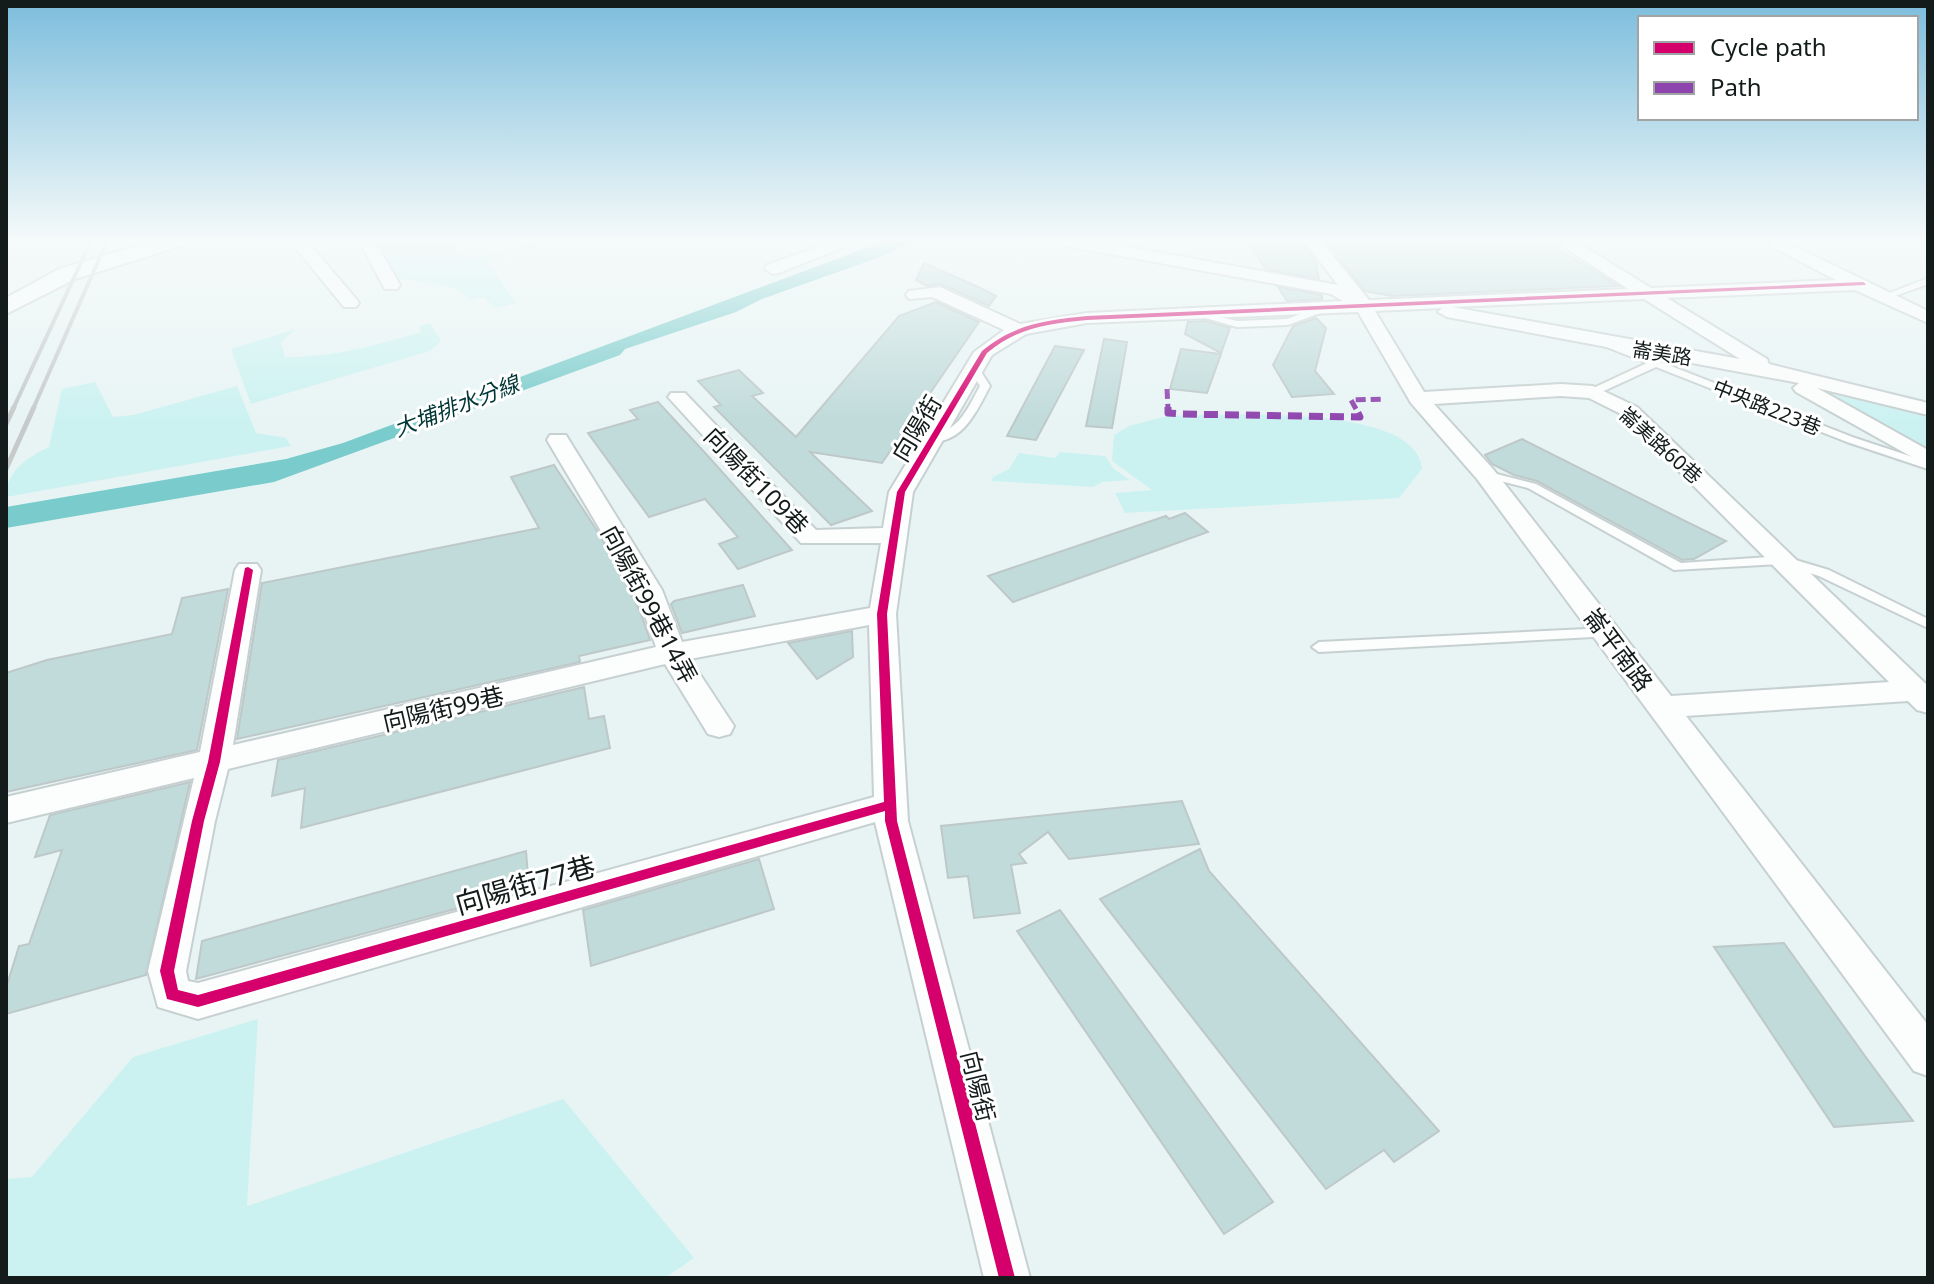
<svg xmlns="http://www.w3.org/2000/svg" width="1934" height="1284" font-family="'Noto Sans','Noto Sans TC',sans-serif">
<rect width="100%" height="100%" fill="#e8f4f4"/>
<!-- green -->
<g fill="#cbf2f1">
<polygon points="360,241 453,243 469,260 529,245 529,241 558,241 486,260 516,303 494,308 484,297 471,300 456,288 389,277"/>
<path d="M 430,323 L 441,341 L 430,351 L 251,404 L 231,349 L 296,329 L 281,342 L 285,357 C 331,358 377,345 421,332 L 419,326 Z"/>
<path d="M 95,382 L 113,417 L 134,415 L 237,386 L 256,433 L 286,438 L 291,446 L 6,497 C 6,471 28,457 49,447 L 62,389 Z"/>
<polygon points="1821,391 1928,416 1928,448"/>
<path d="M 1167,416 C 1216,416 1418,401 1422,469 L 1399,498 L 1125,513 L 1115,493 L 1152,490 L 1112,461 L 1114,435 L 1129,426 Z"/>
<polygon points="1060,452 1105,456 1114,469 1130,480 1103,482 1093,487 991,481 993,477 1009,469 1019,453 1055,458"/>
<polygon points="258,1019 247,1206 563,1099 694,1258 665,1278 6,1278 6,1179 32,1177 133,1057"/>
</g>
<!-- water -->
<polygon fill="#7acbcb" points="885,241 913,241 880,257 762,299 736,312 625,349 620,355 274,482 6,528 6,507 286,459 343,443"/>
<!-- building -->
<g fill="#c0dbda" stroke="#bec8c8" stroke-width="2">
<polygon points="1247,241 1301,241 1316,262 1319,279 1266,269"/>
<polygon points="1325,241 1546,241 1618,286 1392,296 1365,291"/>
<polygon points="924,263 978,287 996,296 989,306 941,284 927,286 916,280"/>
<polygon points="1278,287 1322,295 1322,299 1287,301"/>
<polygon points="936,302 979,322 882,463 810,452 872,511 831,525 714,407 721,405 698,381 739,370 763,393 752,396 796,437 899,316"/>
<polygon points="1316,318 1326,328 1315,371 1334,394 1292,397 1273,365 1293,326"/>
<polygon points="1205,321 1230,328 1221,353 1185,334 1188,322"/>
<polygon points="1104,339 1127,342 1112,428 1086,426"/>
<polygon points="1055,346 1084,350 1036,440 1007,436"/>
<polygon points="1181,349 1221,354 1207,393 1170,389"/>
<polygon points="658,402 707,455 792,550 738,569 719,544 738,537 705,499 649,517 588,433 638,419 630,410"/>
<polygon points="1522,439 1683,520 1726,541 1694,559 1682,560 1537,481 1514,475 1492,464 1485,455"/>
<polygon points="554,465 600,535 640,611 650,640 579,656 580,662 237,739 262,583 539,528 511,477"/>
<polygon points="1185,513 1208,532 1013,602 988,576 1166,516 1169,519"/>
<polygon points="743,585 755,616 682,633 671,604 674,601"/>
<polygon points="228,589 197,750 6,792 6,673 47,660 172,634 182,598"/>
<polygon points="852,631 853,657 817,679 788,643"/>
<polygon points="584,687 589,719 604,716 610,748 301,828 305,788 272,796 278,760"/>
<polygon points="190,782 146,975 6,1014 6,988 19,946 29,944 62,850 35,857 50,815"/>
<polygon points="1182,801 1199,844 1069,859 1048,832 1019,854 1026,863 1011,865 1020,913 974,918 968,876 948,878 941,826"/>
<polygon points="1200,849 1209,871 1439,1131 1394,1162 1384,1150 1326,1189 1100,899"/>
<polygon points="526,851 529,889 196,979 202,941"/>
<polygon points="759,859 774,909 591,966 583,910"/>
<polygon points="1060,910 1273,1202 1224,1234 1017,931"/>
<polygon points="1784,943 1865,1056 1913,1121 1834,1127 1714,947"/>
</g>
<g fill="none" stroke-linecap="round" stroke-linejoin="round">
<defs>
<g id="service">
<polygon points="1928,278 1928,284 1889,298 1882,296"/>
<polygon points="1320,307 1325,310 1323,312 1288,325 1237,327 1191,314 1196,311 1237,321 1287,319"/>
<polygon points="1607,341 1855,438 1928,462 1928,469 1847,442 1656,367 1597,394 1589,394 1589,390 1647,363 1604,346 1602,344"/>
<path d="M 970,367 L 978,367 L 990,386 C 976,412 963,444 928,442 L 928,438 C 960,428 965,414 980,386 L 969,369 Z"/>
<polygon points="1485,471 1536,484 1681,563 1782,556 1829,570 1928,619 1928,628 1819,576 1781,564 1674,570 1528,488 1481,476 1481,472"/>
<polygon points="1607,628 1612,630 1614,633 1612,636 1319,652 1312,647 1319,642"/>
</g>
<g id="minor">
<polygon points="290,241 307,241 356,299 359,303 356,307 344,307"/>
<polygon points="359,241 375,241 400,285 397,289 385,289"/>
<polygon points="835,241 859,241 779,273 773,274 765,269 767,265"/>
<path d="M 1058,241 L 1095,241 L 1338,285 L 1304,241 L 1321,241 L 1369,300 L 1628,289 L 1555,241 L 1575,241 L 1651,288 L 1836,280 L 1761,241 L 1783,241 L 1928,311 L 1928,323 L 1855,290 L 1667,298 L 1767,359 L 1769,364 L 1928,403 L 1928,415 L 1817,388 L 1928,450 L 1928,466 L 1796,392 L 1793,388 L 1799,383 L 1447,317 L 1438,312 L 1442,308 L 1375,311 L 1424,392 L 1561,384 L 1593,386 L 1637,407 L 1928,686 L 1928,713 L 1917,710 L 1908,701 L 1686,716 L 1928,1025 L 1928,1076 L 1914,1071 L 1477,479 L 1411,403 L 1358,312 L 1087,323 L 1026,334 L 992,355 L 913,492 L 896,614 L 908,821 L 1030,1278 L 984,1278 L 875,822 L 198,1019 L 158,1007 L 148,971 L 194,778 L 6,823 L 6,797 L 200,752 L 235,570 L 239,564 L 257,564 L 261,570 L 233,745 L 656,647 L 636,590 L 547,440 L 550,435 L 566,435 L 569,440 L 662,590 L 682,642 L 870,608 L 881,543 L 801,543 L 668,397 L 671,393 L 685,393 L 816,530 L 883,528 L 889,492 L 974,352 L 1004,330 L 932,297 L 909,299 L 906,295 L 909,291 L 940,287 L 1020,324 L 1087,313 L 1343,301 L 1331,294 L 1066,246 ZM 1644,299 L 1740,359 L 1452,307 ZM 1561,396 L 1589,398 L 1623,415 L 1889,682 L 1671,696 L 1493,469 L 1434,404 ZM 869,625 L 874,797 L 198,983 L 188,981 L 186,971 L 215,821 L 228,769 L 665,664 L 708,734 L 719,737 L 730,734 L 734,726 L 690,659 Z"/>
</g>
<polygon id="tertiary" points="154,241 187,241 184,245 75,279 6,314 6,298 59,269"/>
</defs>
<!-- service casing -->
<use href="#service" stroke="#c7d0d0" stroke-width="4"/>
<!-- minor casing -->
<use href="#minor" stroke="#c7d0d0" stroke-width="4"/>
<!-- tertiary casing -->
<use href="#tertiary" stroke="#c7d0d0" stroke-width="4"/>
<!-- service -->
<use href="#service" fill="#fcfdfd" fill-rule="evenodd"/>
<!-- minor -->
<use href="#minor" fill="#fcfdfd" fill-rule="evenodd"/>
<!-- tertiary -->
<use href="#tertiary" fill="#fcfdfd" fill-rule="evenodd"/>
<!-- rail-far1 -->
<g stroke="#c6caca" stroke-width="4">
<polyline points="13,409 91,241"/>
<polyline points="33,409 107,241"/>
</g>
<!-- rail -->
<g stroke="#c6caca" stroke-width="5">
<polyline points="6,424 14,407"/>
<polyline points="6,469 34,407"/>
</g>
<!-- quiet-far1 -->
<g stroke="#8e44ad" stroke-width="5" stroke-dasharray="10 5" stroke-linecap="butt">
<polyline points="1167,389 1168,409"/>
<polyline points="1356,409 1351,400 1385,399"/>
</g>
<!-- quiet -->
<polyline stroke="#8e44ad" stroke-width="7" stroke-dasharray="14 7" stroke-linecap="butt" points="1168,407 1168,413 1181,414 1360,417 1355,407"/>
<defs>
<path id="cycleway" d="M 1863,282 L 1866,284 L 1865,285 L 1087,320 C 1048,324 1018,327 987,353 L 905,492 L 887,614 L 897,821 L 1015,1278 L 999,1278 L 885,821 L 885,811 L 198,1007 L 167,999 L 160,971 L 192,821 L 208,762 L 245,568 L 248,567 L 253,570 L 220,762 L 204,821 L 174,971 L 178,990 L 198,995 L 884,802 L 877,614 L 897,492 L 982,351 C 1014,324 1047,320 1087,316 Z"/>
</defs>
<!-- cycleway casing -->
<use href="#cycleway" stroke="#fff" stroke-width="5"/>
<!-- cycleway -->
<use href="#cycleway" fill="#d6006c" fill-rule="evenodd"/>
</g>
<!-- sky -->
<linearGradient id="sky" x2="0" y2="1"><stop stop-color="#7cbddc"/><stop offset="0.57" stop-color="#f5fafa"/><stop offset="1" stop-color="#f5fafa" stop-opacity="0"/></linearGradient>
<rect width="1934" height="421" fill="url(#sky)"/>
<g text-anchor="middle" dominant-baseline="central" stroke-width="6" stroke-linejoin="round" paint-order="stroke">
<!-- far-street labels -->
<g font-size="20" fill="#131c1b" stroke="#fff">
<text transform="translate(1662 353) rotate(9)">崙美路</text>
<text transform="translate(1767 407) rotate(22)">中央路223巷</text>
<text transform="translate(1661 445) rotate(42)">崙美路60巷</text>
</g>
<!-- far-water labels -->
<g font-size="22" font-style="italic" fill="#003636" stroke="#fff">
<text transform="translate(456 405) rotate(-21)">大埔排水分線</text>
</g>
<!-- street labels -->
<g font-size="24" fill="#131c1b" stroke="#fff">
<text transform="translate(916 428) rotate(-59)">向陽街</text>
<text transform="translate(757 480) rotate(46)">向陽街109巷</text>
<text transform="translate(650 604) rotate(62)">向陽街99巷14弄</text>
<text transform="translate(1619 649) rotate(53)">崙平南路</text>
<text transform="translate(443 708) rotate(-13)">向陽街99巷</text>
<text transform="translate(979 1086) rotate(76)">向陽街</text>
</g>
<!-- near-street labels -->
<g font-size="28" fill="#131c1b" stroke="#fff">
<text transform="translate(525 884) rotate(-16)">向陽街77巷</text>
</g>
</g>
<!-- border -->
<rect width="1934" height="1284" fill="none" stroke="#131c1b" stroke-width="16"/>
<!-- legend -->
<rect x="1638" y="16" width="280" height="104" fill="#ffffff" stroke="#a1a4a4" stroke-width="2"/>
<rect x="1654" y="42" width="40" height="12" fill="#d6006c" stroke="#a1a4a4" stroke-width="2"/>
<text x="1710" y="56" font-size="24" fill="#131c1b">Cycle path</text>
<rect x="1654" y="82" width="40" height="12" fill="#8e44ad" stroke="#a1a4a4" stroke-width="2"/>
<text x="1710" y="96" font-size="24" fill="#131c1b">Path</text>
</svg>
